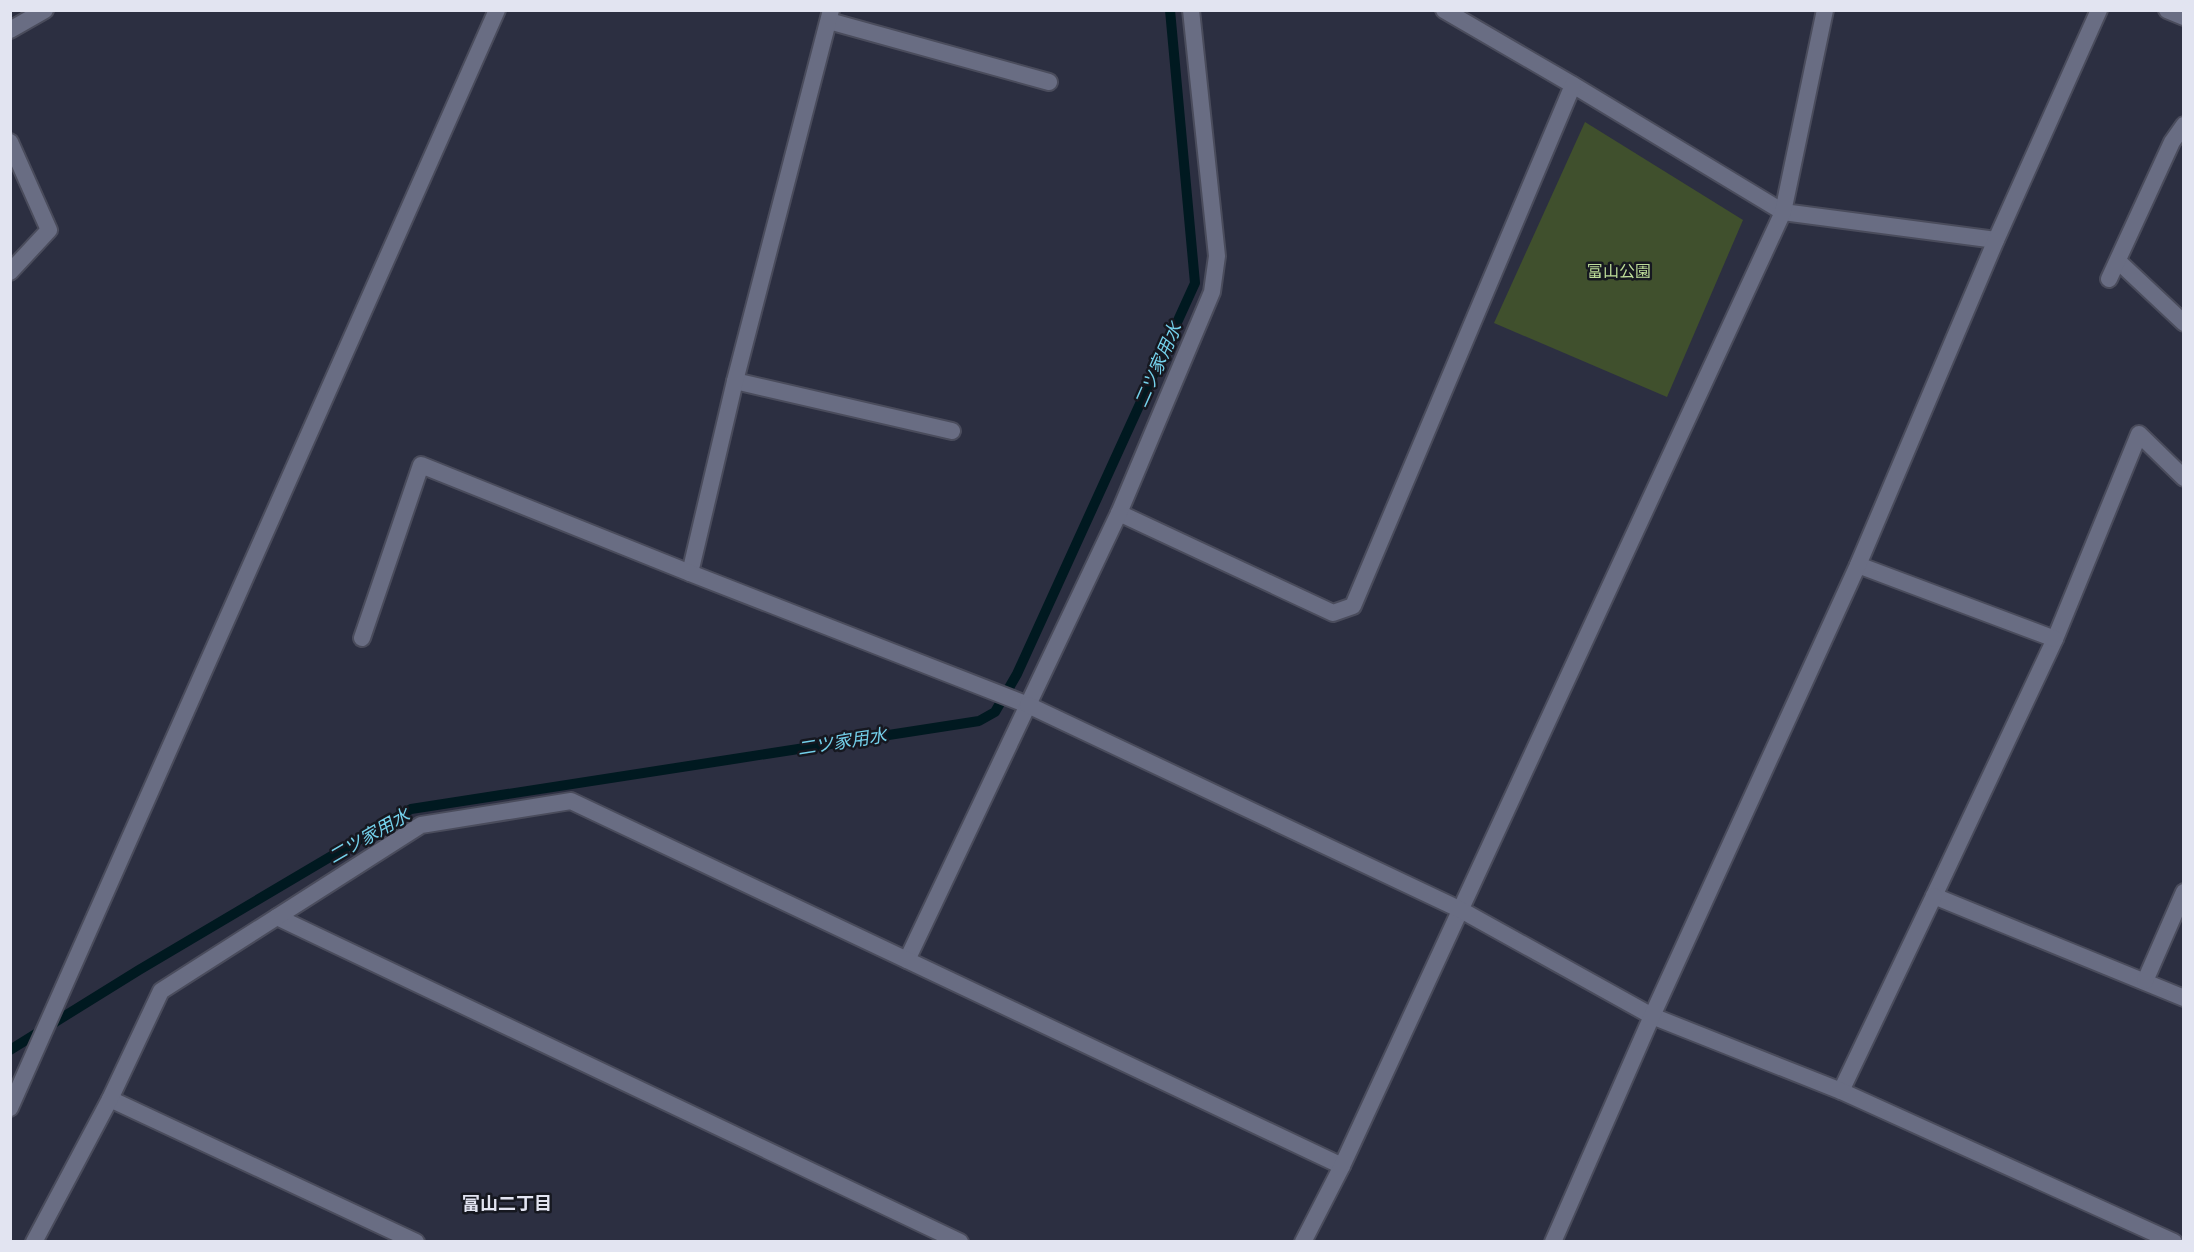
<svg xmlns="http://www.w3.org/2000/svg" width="2194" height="1252" font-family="Rubik,'Noto Sans JP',sans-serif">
<rect width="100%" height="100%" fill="#2c2f41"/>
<!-- green -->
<polygon fill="#40502d" points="1585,122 1743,220 1667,397 1494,323"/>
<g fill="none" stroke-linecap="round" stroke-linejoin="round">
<!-- stream -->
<polyline stroke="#001920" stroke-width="10" points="10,1050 139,970 411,809 979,721 995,712 1017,674 1195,283 1170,10"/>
<defs>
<g id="minor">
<polyline points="1444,10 1573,85 1783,212 1996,240"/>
<polyline points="2167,10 2184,17"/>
<polyline points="829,21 1049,82"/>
<polyline points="10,30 45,10"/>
<polyline points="10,142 49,230 10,272"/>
<polyline points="2118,261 2184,323"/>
<polyline points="2109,279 2172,142 2184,125"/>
<polyline points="735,381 952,431"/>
<polyline points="2184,478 2139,434 2055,639 1934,896 2184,998"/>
<polyline points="1119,513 1333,613 1353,606 1573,85"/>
<polyline points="1858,565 2055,639"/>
<polyline points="690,573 735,381 831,10"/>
<polyline points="362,638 421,465 690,573 1028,705"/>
<polyline points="277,917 960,1242"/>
<polyline points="907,960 1119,513 1212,292 1217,256 1191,10"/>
<polyline points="2145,981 2184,892"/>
<polyline points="1841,1091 1934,896"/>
<polyline points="110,1099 416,1242"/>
<polyline points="10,1108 497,10"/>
<polyline points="34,1242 110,1099 161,991 421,825 571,801 1342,1166"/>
<polyline points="1303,1242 1342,1166 1783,212 1825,10"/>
</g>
<g id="tertiary">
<polyline points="1028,705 1461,910 1652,1016 1841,1091 2174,1242"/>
<polyline points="1553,1242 1652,1016 1858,565 1996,240 2099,10"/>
</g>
</defs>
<!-- minor casing -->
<use href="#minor" stroke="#4a4c5c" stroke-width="20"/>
<!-- tertiary casing -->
<use href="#tertiary" stroke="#4a4c5c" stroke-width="20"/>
<!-- minor -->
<use href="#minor" stroke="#696d83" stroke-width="16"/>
<!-- tertiary -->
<use href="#tertiary" stroke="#696d83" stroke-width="16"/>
</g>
<g text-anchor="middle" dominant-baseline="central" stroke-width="5" stroke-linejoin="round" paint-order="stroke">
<!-- park labels -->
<g font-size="16" fill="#bddd99" stroke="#161820">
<text x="1619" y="271">富山公園</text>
</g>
<!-- water labels -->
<g font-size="18" font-style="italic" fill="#74d1eb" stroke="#161820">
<text transform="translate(1158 365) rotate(-66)">二ツ家用水</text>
<text transform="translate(842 742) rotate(-9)">二ツ家用水</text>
<text transform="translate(369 836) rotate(-30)">二ツ家用水</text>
</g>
<!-- neighbourhood labels -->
<g font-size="18" font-weight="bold" fill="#e2e4f1" stroke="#161820">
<text x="507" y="1204">富山二丁目</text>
</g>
</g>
<!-- border -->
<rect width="2194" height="1252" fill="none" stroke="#e2e4f1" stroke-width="24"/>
</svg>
